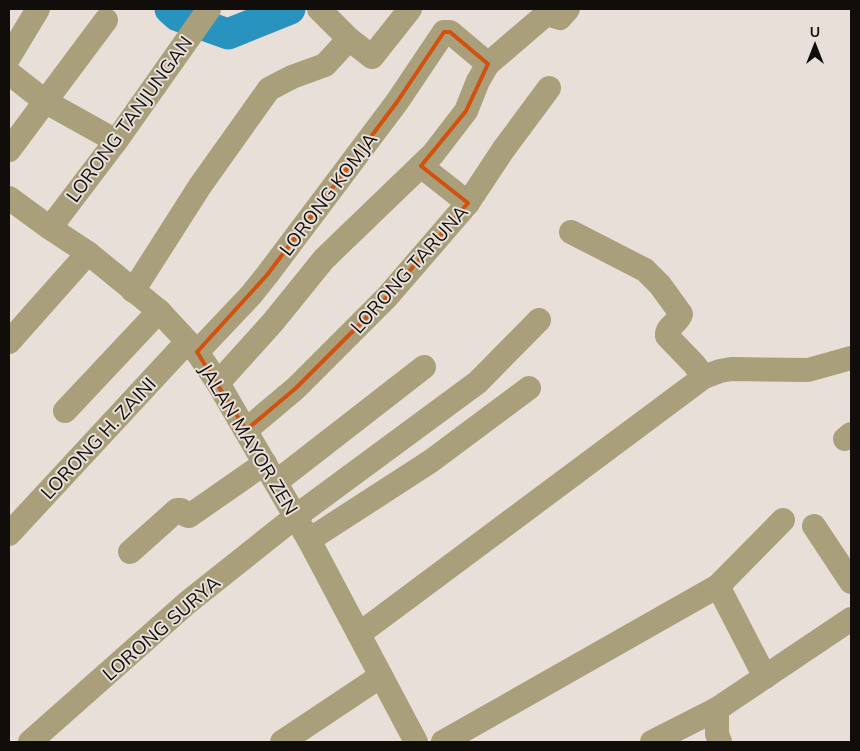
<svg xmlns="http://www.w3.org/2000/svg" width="860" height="751" font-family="Mulish,sans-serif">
<rect width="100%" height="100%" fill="#e7dfd8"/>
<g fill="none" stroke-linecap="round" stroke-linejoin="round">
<!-- river -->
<polyline stroke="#2893bf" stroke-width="31" points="170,9 178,16 228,34 290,9"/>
<!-- minor -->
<g stroke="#a99f7b" stroke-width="24">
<polyline points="319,9 349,39 372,57 410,9"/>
<polyline points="9,57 38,9"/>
<polyline points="9,73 46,102 116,141"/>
<polyline points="9,150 106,20"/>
<polyline points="421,166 468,203"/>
<polyline points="9,198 50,228 88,253 159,311 197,352 218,383 309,540 416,742"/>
<polyline points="50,228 116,141 209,9"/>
<path d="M 571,232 L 645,270 L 660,285 L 681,314 C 679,323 666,326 667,336 L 694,364 L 704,377"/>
<polyline points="133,291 200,186 269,89 292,77 325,65 349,39"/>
<polyline points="9,342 88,253"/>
<polyline points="197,352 251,295 267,275 397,102 444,32 450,32 488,64 544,16 548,14 560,18 568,9"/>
<polyline points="218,383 273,322 324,259 433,154 466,111 478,81 488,64"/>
<polyline points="65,411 159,311"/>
<polyline points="246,430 296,388 387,297 468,203 503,150 549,88"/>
<polyline points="845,439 851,434"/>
<polyline points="276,482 424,367"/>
<polyline points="814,526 851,582"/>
<polyline points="9,534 187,342"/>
<polyline points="309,540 431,461 529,388"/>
<polyline points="130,552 177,510 181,510 186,515 189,516 265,463"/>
<polyline points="718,586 765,677"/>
<polyline points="359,634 704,377 720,371 731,369 808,370 851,358"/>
<polyline points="717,709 717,734 720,742"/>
<polyline points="30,742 187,603 295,517 478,382 539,320"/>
<polyline points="282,742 381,676"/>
<polyline points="443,742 718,586 783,520"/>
<polyline points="652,742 717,709 851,619"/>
</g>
</g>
<!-- marked area -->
<path fill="none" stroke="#d2510c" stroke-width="4" stroke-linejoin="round" d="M 444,32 L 450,32 L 488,64 L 466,111 L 421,166 L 468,203 L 387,297 L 296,388 L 246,430 L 197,352 L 267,275 L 397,102 Z"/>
<g text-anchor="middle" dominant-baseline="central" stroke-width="4" stroke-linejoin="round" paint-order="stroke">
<!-- street labels -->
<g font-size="19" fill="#100d0b" stroke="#e7dfd8">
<text transform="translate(129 119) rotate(-54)">LORONG TANJUNGAN</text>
<text transform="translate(328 194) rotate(-53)">LORONG KOMJA</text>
<text transform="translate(409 269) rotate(-48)">LORONG TARUNA</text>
<text transform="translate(98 438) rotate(-47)">LORONG H. ZAINI</text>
<text transform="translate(249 439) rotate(59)">JALAN MAYOR ZEN</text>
<text transform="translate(161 628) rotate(-41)">LORONG SURYA</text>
</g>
</g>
<!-- border -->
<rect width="860" height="751" fill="none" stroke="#100d0b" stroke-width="20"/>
<!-- north arrow -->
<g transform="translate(815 45)" stroke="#e7dfd8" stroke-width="4" paint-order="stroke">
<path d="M0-4L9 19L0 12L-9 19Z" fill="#100d0b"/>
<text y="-8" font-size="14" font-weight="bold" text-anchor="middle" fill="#100d0b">U</text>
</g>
</svg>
